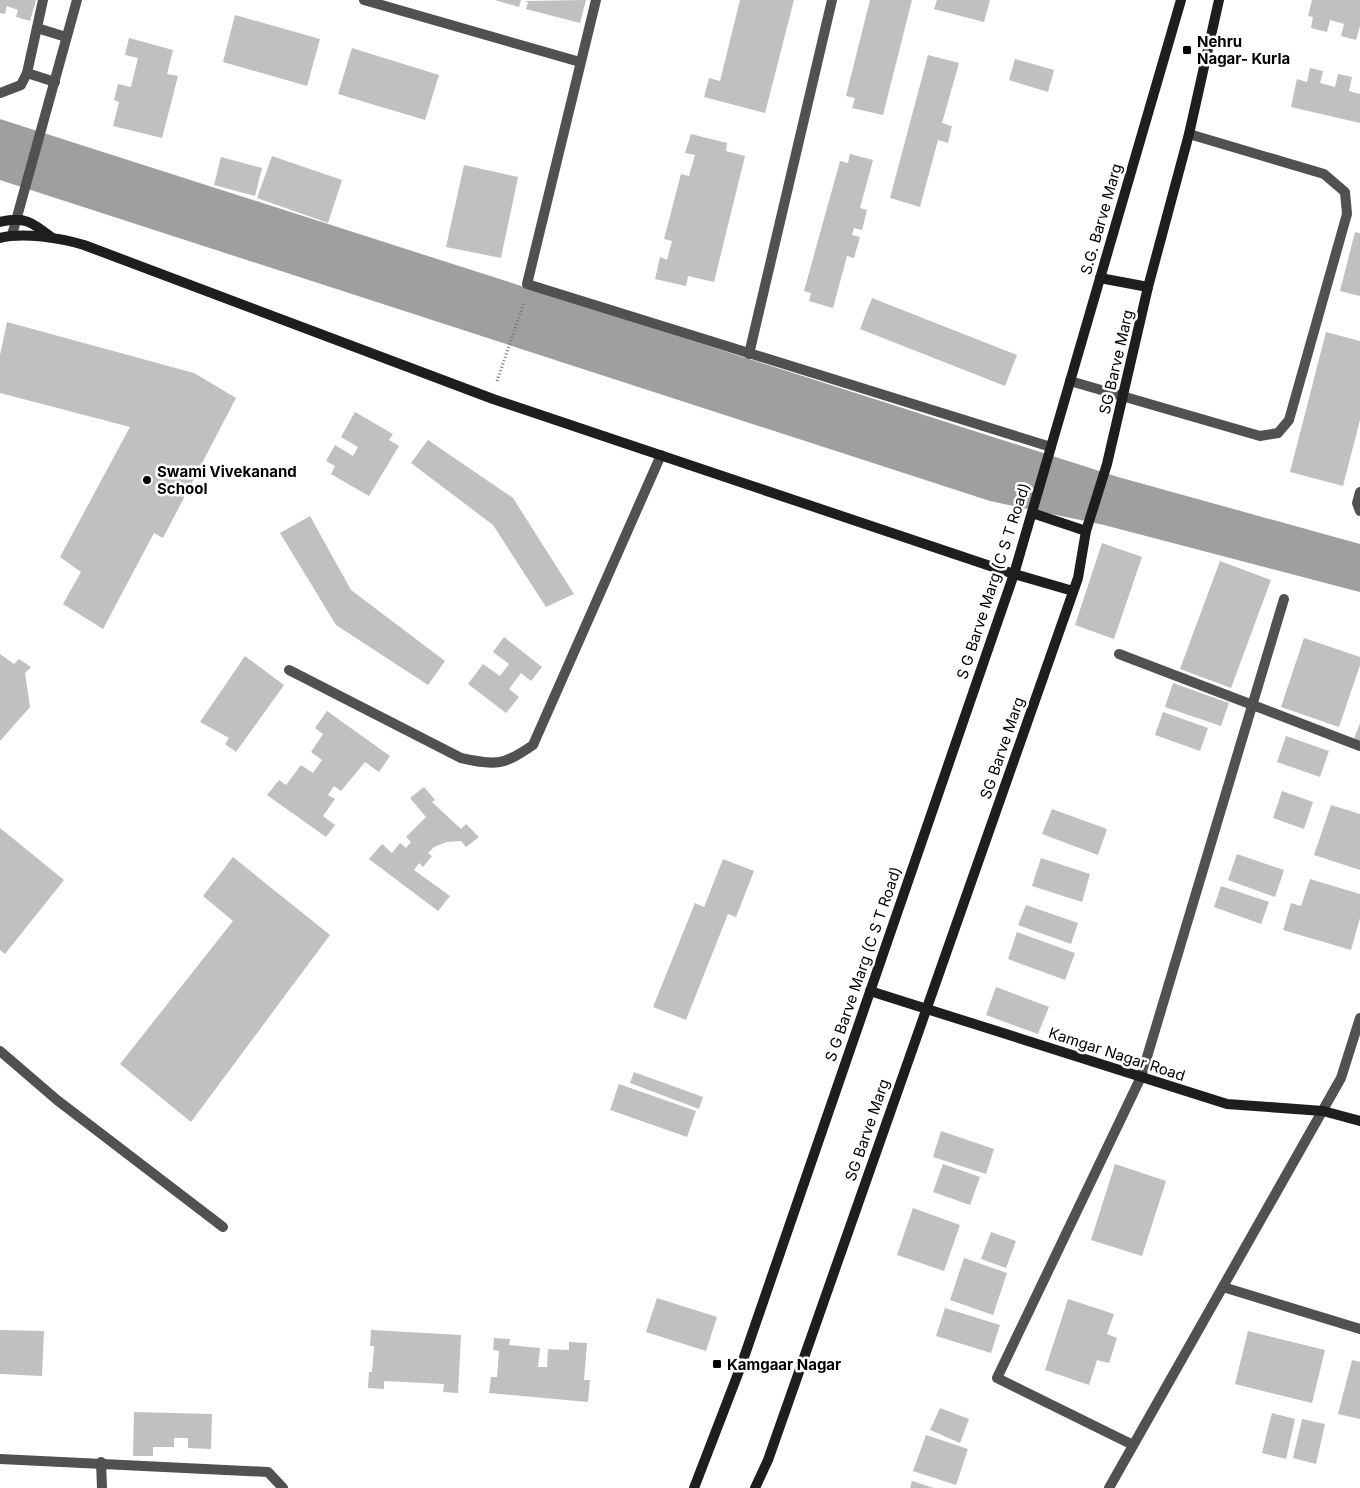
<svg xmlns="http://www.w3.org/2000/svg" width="1360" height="1488" font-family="Inter,sans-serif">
<rect width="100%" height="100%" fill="#fff"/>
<!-- water -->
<polygon fill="#9f9f9f" points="0,119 1118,477 1360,544 1360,592 1104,525 990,501 0,180"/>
<!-- building -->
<g fill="#c0c0c0">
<polygon points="0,0 36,0 30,21 16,17 18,10 7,6 5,14 0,13"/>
<polygon points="495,0 521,0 519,7"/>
<polygon points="586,0 580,23 526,9 528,2 524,1"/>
<polygon points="740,0 794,0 765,113 704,97 709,78 720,81"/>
<polygon points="870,0 912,0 883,115 852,108 855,98 846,96"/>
<polygon points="937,0 990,0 984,22 934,9"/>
<polygon points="1312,0 1360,0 1360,26 1356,40 1341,36 1344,24 1330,20 1327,32 1311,28 1313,17 1308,16"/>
<polygon points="235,15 320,39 307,86 223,62"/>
<polygon points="129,38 173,50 167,74 178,76 162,138 113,126 119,102 114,100 118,84 131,87 138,58 125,55"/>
<polygon points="352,48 439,75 425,120 338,94"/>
<polygon points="928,55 959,63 942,123 952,126 948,143 938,140 920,207 890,198"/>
<polygon points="1015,59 1054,70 1048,92 1009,80"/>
<polygon points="1310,68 1323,71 1320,83 1335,87 1338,74 1352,77 1349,91 1360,94 1360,123 1291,107 1297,79 1307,82"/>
<polygon points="691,134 727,143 726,151 745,156 714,282 688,276 686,286 655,279 660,257 667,260 672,241 664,239 681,174 689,176 695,155 685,153"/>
<polygon points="850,154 873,160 860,208 867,210 862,230 854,228 852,235 860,237 854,258 847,256 833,308 809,301 811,293 804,291 840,161 848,163"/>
<polygon points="272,156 342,180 328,223 257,198"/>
<polygon points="221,157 262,168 255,196 214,185"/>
<polygon points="464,165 518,177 501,258 446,247"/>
<polygon points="1355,232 1360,233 1360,296 1340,291"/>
<polygon points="872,298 1017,355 1005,386 860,329"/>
<polygon points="7,322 194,373 236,398 163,538 154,533 103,629 63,604 81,572 60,557 130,427 0,393 0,355"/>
<polygon points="1326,332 1360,341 1360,420 1343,486 1290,472"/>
<polygon points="355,412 393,434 389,440 399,446 369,496 331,474 335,466 326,461 335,445 353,456 358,447 341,437"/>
<polygon points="428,440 513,498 574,594 546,607 493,525 411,463"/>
<polygon points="310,516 351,590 445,661 428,685 336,625 280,533"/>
<polygon points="1102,543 1142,557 1114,639 1075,625"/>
<polygon points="1220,561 1271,580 1231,688 1180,669"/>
<polygon points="504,637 542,667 531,681 521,673 509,689 519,697 506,713 468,684 483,664 500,676 509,664 493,652"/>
<polygon points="1304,638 1360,657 1360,665 1339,727 1281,707"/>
<polygon points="0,654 14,664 19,659 31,667 25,673 30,707 0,741"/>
<polygon points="245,656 284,685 236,752 225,744 229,738 200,722"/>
<polygon points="1173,683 1229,703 1221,726 1165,707"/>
<polygon points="327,711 390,756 379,772 365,762 341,791 334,786 328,795 335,799 323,816 335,825 326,837 267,795 279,780 286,785 301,765 313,773 322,760 311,752 323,734 315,728"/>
<polygon points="1163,712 1208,728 1200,751 1155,735"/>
<polygon points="1360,723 1360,741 1354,739"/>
<polygon points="1286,736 1329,751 1320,777 1277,762"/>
<polygon points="424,787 435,800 432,802 461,829 466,824 479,837 466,847 461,841 447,842 434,847 428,853 432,856 423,867 419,863 414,870 450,896 438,911 369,859 382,844 392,853 400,843 406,848 411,842 406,837 426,817 410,798"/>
<polygon points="1282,791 1313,802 1304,829 1273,818"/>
<polygon points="1331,805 1360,814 1360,870 1314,855"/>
<polygon points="1052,809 1107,829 1098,855 1042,834"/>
<polygon points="0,828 64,880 5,954 0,950"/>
<polygon points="1237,854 1284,870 1275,897 1228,880"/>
<polygon points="233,857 330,935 191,1122 120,1064 233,921 203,896"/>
<polygon points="1041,858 1090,874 1082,902 1032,886"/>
<polygon points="723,859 754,871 736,917 728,914 686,1020 653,1007 695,903 704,907"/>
<polygon points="1310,879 1360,894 1360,918 1351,950 1283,930 1291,903 1301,906"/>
<polygon points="1221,886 1269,902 1261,924 1214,907"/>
<polygon points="1026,905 1078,923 1071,944 1018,925"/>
<polygon points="1017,932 1075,953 1065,980 1008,959"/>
<polygon points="996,987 1049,1007 1038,1034 986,1015"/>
<polygon points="634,1072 703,1097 699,1109 630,1083"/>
<polygon points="619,1084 696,1111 687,1137 610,1110"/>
<polygon points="941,1131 994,1149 986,1174 933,1157"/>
<polygon points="943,1164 980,1177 970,1205 933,1192"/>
<polygon points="1115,1164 1166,1181 1142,1256 1091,1240"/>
<polygon points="913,1208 960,1225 944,1271 897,1255"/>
<polygon points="991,1232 1016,1241 1006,1268 981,1259"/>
<polygon points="964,1258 1007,1273 993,1315 950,1300"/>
<polygon points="657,1298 717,1317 706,1351 646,1332"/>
<polygon points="1068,1299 1114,1314 1107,1334 1117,1338 1109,1363 1097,1360 1089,1385 1045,1370"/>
<polygon points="945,1308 1000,1325 991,1353 936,1336"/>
<polygon points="0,1330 44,1331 42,1376 0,1374"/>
<polygon points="371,1330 461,1335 458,1393 443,1392 444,1384 384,1381 384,1389 368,1388 369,1372 372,1372 374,1346 370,1346"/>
<polygon points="1248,1331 1325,1350 1312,1403 1235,1384"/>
<polygon points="494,1338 510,1339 509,1345 540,1348 538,1367 547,1367 548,1349 569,1350 569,1342 587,1343 584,1380 590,1380 588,1402 489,1393 491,1377 497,1377 499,1351 493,1350"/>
<polygon points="1352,1360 1360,1362 1360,1419 1338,1414"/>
<polygon points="940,1408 969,1419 960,1443 930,1430"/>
<polygon points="134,1412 212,1414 211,1449 188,1448 188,1438 174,1438 174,1447 153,1447 153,1456 133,1456"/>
<polygon points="1272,1413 1295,1419 1286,1459 1262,1453"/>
<polygon points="1302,1419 1325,1424 1316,1464 1293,1458"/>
<polygon points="926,1435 968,1449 956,1485 913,1471"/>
<polygon points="912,1481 934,1488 910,1488"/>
</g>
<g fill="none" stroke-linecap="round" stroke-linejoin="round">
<!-- path -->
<polyline stroke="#737373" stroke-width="3" stroke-dasharray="1 2.5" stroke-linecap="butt" points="497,381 524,302"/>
<!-- lane -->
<polyline stroke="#515151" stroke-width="10" points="0,1051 57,1100 223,1227"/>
<!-- street -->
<g stroke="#515151" stroke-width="10">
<polyline points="364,0 580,62"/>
<polyline points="596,0 527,284 1051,447"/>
<polyline points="37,28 66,37"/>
<polyline points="27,73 55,82"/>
<polyline points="0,93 21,85 27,73 43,0"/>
<polyline points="12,235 77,0"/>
<polyline points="749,354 832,0"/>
<polyline points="1070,381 1260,436 1278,433 1289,420 1347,214 1345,192 1324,174 1189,134"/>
<polyline points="1360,492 1357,503 1360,511"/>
<polyline points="1119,654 1360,746"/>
<path d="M 289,670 L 461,758 C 497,766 504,765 533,745 L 661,455"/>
<polyline points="1223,1287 1360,1329"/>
<polyline points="1133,1445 997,1378 1141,1077 1284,599"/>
<polyline points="0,1459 268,1472 283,1488"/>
<polyline points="101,1462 102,1488"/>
<polyline points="1109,1488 1341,1078 1360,1018"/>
</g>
<!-- secondary -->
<g stroke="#1e1e1e" stroke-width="10">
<path d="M 0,222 C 24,216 32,222 51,237"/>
<path d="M 0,238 C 23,232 61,238 84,245 L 493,399 L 1014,574 L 1073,591"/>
<polyline points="1100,278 1148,287"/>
<polyline points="1032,513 1086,531"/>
<polyline points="870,991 1227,1104 1323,1111 1360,1121"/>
<polyline points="694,1488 741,1366 1014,574 1181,0"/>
<polyline points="755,1488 768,1460 1078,578 1086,531 1107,464 1148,287 1189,134 1219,0"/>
</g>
</g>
<!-- markers -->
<g fill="#000" stroke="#fff" stroke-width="2">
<rect x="1182" y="45" width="10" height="10" rx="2.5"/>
<circle cx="147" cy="480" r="5"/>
<rect x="712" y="1359" width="10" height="10" rx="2.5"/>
</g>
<g text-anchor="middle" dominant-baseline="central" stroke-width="5" stroke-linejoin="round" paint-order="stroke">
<!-- poi labels -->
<g font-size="15" font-weight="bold" fill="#000" stroke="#fff" text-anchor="start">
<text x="1197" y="41">Nehru<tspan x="1197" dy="17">Nagar- Kurla</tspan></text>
<text x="157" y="471">Swami Vivekanand<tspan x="157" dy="17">School</tspan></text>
<text x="727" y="1364">Kamgaar Nagar</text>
</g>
<!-- street labels -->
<g font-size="15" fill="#000" stroke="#fff">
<text transform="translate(1101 219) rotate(-74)">S.G. Barve Marg</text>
<text transform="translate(1116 362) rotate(-77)">SG Barve Marg</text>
<text transform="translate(993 581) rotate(-72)">S G Barve Marg (C S T Road)</text>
<text transform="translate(1002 748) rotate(-71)">SG Barve Marg</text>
<text transform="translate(863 964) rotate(-71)">S G Barve Marg (C S T Road)</text>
<text transform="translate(1117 1054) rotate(18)">Kamgar Nagar Road</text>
<text transform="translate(867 1130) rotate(-71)">SG Barve Marg</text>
</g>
</g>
</svg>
